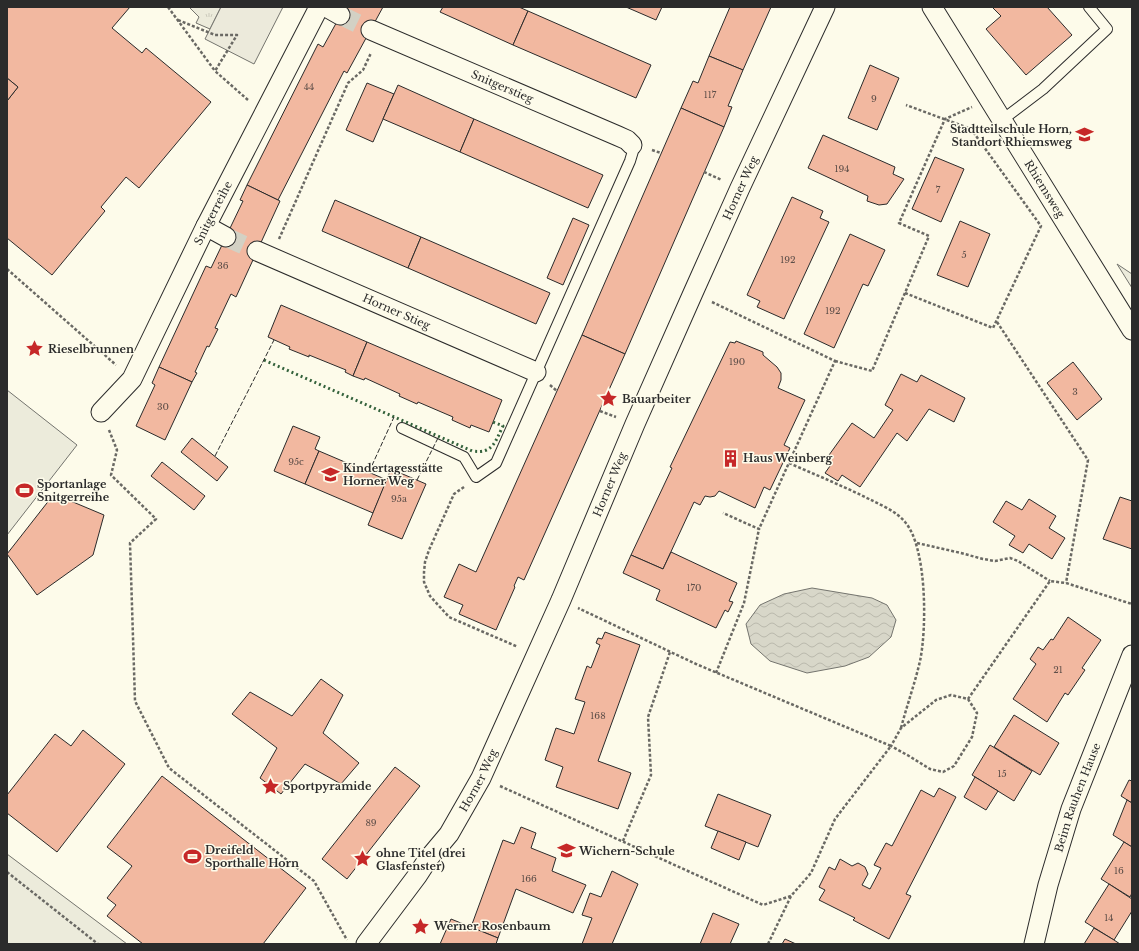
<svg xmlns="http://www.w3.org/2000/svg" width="1139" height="951" font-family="'Libre Baskerville',serif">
<defs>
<pattern id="grass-tufts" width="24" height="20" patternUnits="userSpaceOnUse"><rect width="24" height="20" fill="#ecebdb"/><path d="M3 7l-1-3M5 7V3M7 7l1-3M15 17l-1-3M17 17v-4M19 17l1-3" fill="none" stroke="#cbcabc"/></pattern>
<pattern id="water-waves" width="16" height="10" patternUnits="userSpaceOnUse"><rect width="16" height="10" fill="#d8d7c9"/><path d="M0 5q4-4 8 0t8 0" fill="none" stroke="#bab9ad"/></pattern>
</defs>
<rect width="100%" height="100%" fill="#fdfbea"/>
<!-- grass -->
<g fill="url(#grass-tufts)" stroke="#74746e">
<polygon points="189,7 221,7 210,29 196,23 199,17"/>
<polygon points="1117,264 1132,274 1132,288"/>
</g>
<!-- garden -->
<g fill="#ecebdb" stroke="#74746e">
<polygon points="7,390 77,445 7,535"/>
<polygon points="7,854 127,944 7,944"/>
</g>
<!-- parking -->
<polygon fill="#eceadb" stroke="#74746e" points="221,7 283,7 254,64 205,39"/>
<!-- water -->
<polygon fill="url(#water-waves)" stroke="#74746e" points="812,588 872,598 887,605 896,620 891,637 869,657 845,666 807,673 770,661 751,644 746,624 760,605 784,594"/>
<!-- building -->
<g fill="#f2b8a0" stroke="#2b2b2b">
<polygon points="7,7 130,7 112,28 142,53 146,48 211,102 139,188 126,177 101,207 105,211 52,275 7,238 7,101 18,87 7,78"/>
<polygon points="345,7 383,7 347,73 344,71 278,200 247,185 318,44 323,47"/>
<polygon points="443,7 519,7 528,11 513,45 440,12"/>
<polygon points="626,7 662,7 656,20"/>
<polygon points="730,7 771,7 743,70 709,56"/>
<polygon points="992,7 1047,7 1072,35 1026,75 986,29 1001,16"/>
<polygon points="528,11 651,65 636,98 513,45"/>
<polygon points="709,56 743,70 728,106 732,107 724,127 681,108 693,81 698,83"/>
<polygon points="870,65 899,78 877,130 848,118"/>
<polygon points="7,78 18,87 7,101"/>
<polygon points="367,83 394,94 373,142 346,130"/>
<polygon points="398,85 474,119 460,152 383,119"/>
<polygon points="681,108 724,127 625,354 582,335"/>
<polygon points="474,119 603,175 588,208 460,152"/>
<polygon points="823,135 895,167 893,174 904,179 887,204 879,205 867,201 868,196 808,168"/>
<polygon points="935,157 964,169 941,222 912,209"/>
<polygon points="247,185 280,201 236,297 231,294 215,328 218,329 209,347 207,346 195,372 197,373 192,382 159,367 206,266 211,268 243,201 240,200"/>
<polygon points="792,197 823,211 820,218 829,222 784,319 757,307 760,301 747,295"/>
<polygon points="335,200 421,237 408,268 322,231"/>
<polygon points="573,218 589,225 563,285 547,278"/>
<polygon points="960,221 990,234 968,287 937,275"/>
<polygon points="850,234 885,250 868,286 863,284 834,348 804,334"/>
<polygon points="421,237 550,293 536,324 408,268"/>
<polygon points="281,305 367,342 353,376 345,372 346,370 309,355 309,357 289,349 290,347 268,337"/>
<polygon points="582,335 625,354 524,580 518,577 514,586 515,587 496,630 459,614 463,605 444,597 459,564 476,572"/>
<polygon points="736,341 763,352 763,355 777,367 781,373 781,380 778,388 805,400 784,445 790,448 770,490 764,487 755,508 719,491 715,496 710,497 705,496 700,505 694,502 663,569 631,555 672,468 670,467 730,342 735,343"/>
<polygon points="367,342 502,400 489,432 471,425 470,428 452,420 453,417 418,402 417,404 399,396 400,394 365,378 364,380 353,376"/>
<polygon points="1073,362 1102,399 1077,420 1047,383"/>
<polygon points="159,367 192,382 165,440 136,426 155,385 152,383"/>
<polygon points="901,374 917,382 921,375 965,398 954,422 929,409 907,441 897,433 860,487 842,475 838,481 825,473 830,466 824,462 852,423 874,438 893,410 885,405"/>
<polygon points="293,426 320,437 315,449 319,451 305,484 274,471"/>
<polygon points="192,438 228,467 217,481 181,452"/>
<polygon points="319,451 387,480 373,513 305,484"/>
<polygon points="162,462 205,496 194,510 151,476"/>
<polygon points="391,469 426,484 402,539 368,525"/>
<polygon points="54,494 104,515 93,555 37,595 7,554"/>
<polygon points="1120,497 1132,501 1132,549 1103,539"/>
<polygon points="1029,499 1056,516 1049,528 1065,538 1052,559 1029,544 1023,553 1009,545 1015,536 993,522 1006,501 1022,510"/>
<polygon points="671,552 737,583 729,601 733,602 728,612 725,610 716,628 656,600 660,590 623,573 631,555 663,569"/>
<polygon points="1068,617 1101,640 1082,668 1085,670 1068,695 1065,693 1047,722 1013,699 1036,664 1030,659 1038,647 1043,650 1051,639 1053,640"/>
<polygon points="605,632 640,645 598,761 631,773 618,809 556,787 563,767 545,760 556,728 574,734 585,702 575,699 587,666 591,668 600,645 596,643 598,638 602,639"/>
<polygon points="321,679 343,695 323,733 359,763 341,784 305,764 281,794 260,778 277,748 232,714 250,692 292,716"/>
<polygon points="1014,715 1059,743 1040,775 994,747"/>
<polygon points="83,730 125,764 57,852 7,813 7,795 55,734 71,746"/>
<polygon points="990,745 1032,771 1014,801 972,775"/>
<polygon points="395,767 420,786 347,879 322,859"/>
<polygon points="162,776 306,888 263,944 143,944 107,916 116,905 107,898 132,866 107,847"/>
<polygon points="975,777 998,791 986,810 964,797"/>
<polygon points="1129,780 1132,781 1132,803 1121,796"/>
<polygon points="939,788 956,797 906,894 911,896 889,939 853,920 855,918 819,900 825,890 819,887 829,867 835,870 840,859 852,866 858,863 865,867 868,874 862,885 870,889 881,868 874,865 886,843 892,846 921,790 934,797"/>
<polygon points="718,794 771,815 758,847 705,826"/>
<polygon points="1127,800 1132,803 1132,847 1113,835"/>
<polygon points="521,827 536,833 531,848 556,858 552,871 586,885 573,913 516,889 498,938 471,927 503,840 514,844"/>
<polygon points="718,831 746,842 739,860 711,848"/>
<polygon points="1124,842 1132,847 1132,893 1130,897 1101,879"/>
<polygon points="612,871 638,884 612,944 582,944 592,918 582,915 590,893 601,897"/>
<polygon points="1109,884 1132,899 1132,911 1114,940 1085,922"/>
<polygon points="713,913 739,924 730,944 700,944"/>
<polygon points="451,919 498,938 496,944 440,944"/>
<polygon points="1094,928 1114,940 1120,944 1084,944"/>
<polygon points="785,939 796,944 782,944"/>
</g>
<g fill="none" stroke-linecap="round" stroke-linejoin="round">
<!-- street-tunnel -->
<g stroke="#d3d1c4" stroke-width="19" stroke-dasharray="19 10" stroke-linecap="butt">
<polyline points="340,15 371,30"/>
<polyline points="226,237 257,251"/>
</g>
<defs>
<g id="lane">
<polyline points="1002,120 1043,89 1107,29 1089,7"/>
<polyline points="402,428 464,457 476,477 496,463 630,161 633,151 632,145"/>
</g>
<g id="street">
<polyline points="326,7 340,15"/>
<path id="s1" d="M 932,7 L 1132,330"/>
<path id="s2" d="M 371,30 L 618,136 L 627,140 L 632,145"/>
<polyline points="206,226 226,237"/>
<path id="s3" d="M 257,251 L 536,372"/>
<path id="s4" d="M 101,412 L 132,379 L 206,226 L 319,7"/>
<path id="s5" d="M 366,944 L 417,876 L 428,859 L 449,834 L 481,778 L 561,600 L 635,424 L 693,293 L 740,188 L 825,7"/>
<path id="s6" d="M 1034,944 L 1048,885 L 1071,809 L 1132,655"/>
</g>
</defs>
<!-- lane casing -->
<use href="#lane" stroke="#2b2b2b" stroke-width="12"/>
<!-- street casing -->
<use href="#street" stroke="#2b2b2b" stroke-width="21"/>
<!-- path -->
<g stroke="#6a6964" stroke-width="2.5" stroke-dasharray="3 2" stroke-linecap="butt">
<polyline points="168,7 215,71"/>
<polyline points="178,20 215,35 237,35 215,71 248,100"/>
<polyline points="652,150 661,153"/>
<polyline points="704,172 722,180"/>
<polyline points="279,239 348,83 363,70 371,53"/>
<polyline points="7,269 116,365"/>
<polyline points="905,293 993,328 1041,226 971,129 906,105"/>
<polyline points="712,302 835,361 759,529"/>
<polyline points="997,322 1088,460 1066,583"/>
<polyline points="835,361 872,371 929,236 899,223 945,119 972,107"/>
<polyline points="550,385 557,391"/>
<polyline points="600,411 616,417"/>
<polyline points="109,430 117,450 111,475 156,519 130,543 135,701 169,768 314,881 347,940"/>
<path d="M 789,463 C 816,475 843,486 869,499 C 881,505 896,511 905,522 C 927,547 927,628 920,661 C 915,683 907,705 901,728"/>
<polyline points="464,487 454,494 429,550 425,562 424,572 424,582 430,596 449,617 518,647"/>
<polyline points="917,543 961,553 983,559 995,561 1010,558 1018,561 1050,581"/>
<polyline points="716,673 744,603 759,529 723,513"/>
<polyline points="968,699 977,713 972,737 954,766 943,772 930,769 909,756 891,746 901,728 936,700 951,695 968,699 1050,581 1066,583 1132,604"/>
<polyline points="500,786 763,905 791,896 811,873 835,819 891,746 696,664 578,608"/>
<polyline points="623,841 651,775 648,717 670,652"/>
<polyline points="7,872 98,944"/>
<polyline points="768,944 791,896"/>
</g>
<!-- lane -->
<use href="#lane" stroke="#fdfbea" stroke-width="10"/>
<!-- street -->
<use href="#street" stroke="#fdfbea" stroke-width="19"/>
<!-- hedge -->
<path stroke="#34623c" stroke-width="3" stroke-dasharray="2 3" stroke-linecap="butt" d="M 264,360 L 472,451 C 493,454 495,442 503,426 L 493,422"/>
<!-- fence -->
<g stroke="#2b2b2b" stroke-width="1" stroke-dasharray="5 2" stroke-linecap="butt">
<polyline points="215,456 274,340"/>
<polyline points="369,472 394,417"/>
<polyline points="417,480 439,436"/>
</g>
</g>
<!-- icons -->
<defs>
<symbol id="school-bare" viewBox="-9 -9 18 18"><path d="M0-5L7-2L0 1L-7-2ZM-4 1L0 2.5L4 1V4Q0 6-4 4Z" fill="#c62828" stroke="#fdfbea" stroke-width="2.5" paint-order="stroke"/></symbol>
<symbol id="sight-bare" viewBox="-9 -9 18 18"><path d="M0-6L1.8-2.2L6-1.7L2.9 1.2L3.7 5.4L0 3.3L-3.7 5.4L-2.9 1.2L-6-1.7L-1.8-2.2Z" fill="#c62828" stroke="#fdfbea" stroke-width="2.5" paint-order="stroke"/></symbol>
<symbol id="building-bare" viewBox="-9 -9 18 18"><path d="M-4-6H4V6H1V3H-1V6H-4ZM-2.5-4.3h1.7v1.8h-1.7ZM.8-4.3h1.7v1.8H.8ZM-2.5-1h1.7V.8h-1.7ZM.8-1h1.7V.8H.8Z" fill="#c62828" stroke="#fdfbea" stroke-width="2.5" paint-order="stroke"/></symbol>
<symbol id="stadium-bare" viewBox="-9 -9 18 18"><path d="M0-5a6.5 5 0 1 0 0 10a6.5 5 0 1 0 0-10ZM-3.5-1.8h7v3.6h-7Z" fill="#c62828" stroke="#fdfbea" stroke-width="2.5" paint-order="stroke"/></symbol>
</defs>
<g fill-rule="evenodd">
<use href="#school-bare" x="1072" y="122" width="25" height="25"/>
<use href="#sight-bare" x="22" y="336" width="25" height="25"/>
<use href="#sight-bare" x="596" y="386" width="25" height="25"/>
<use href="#building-bare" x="718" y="446" width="25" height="25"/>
<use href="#school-bare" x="318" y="462" width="25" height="25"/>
<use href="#stadium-bare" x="12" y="478" width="25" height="25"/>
<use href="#sight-bare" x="258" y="774" width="25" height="25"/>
<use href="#school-bare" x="554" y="838" width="25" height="25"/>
<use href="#stadium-bare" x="180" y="844" width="25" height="25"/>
<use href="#sight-bare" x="350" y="846" width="25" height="25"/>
<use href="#sight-bare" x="408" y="914" width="25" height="25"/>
</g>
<g text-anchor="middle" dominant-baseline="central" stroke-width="3" stroke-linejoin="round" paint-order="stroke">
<!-- number labels -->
<g font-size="9" fill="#5d4e48">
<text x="309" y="86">44</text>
<text x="710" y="94">117</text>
<text x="874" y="98">9</text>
<text x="842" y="168">194</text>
<text x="938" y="189">7</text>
<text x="964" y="254">5</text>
<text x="788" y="259">192</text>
<text x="223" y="265">36</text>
<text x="833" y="310">192</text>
<text x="737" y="361">190</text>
<text x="1075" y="391">3</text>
<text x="163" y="406">30</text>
<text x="296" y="461">95c</text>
<text x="399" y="498">95a</text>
<text x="694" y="587">170</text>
<text x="1058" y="669">21</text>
<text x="598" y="715">168</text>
<text x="1002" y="773">15</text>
<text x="371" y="822">89</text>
<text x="1119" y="870">16</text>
<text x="529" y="878">166</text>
<text x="1109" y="917">14</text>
</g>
<!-- street labels -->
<g font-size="11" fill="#2b2b2b" stroke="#fdfbea">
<text stroke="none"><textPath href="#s2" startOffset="143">Snitgerstieg</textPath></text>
<text stroke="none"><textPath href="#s5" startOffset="847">Horner Weg</textPath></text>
<text stroke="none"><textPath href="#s1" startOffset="214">Rhiemsweg</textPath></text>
<text stroke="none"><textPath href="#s4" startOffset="230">Snitgerreihe</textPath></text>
<text stroke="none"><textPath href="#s3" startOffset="152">Horner Stieg</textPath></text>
<text stroke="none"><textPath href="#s5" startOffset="523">Horner Weg</textPath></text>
<text stroke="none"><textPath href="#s5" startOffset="199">Horner Weg</textPath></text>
<text stroke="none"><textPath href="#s6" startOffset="153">Beim Rauhen Hause</textPath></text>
</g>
<!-- poi labels -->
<g font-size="11" font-weight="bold" fill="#2b2b2b" stroke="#fdfbea" text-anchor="start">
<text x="1072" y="129" text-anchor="end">Stadtteilschule Horn,<tspan x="1072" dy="13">Standort Rhiemsweg</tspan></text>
<text x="48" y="349">Rieselbrunnen</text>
<text x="622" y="399">Bauarbeiter</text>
<text x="743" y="458">Haus Weinberg</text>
<text x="343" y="468">Kindertagesstätte<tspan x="343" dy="13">Horner Weg</tspan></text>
<text x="37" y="484">Sportanlage<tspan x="37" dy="13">Snitgerreihe</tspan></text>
<text x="283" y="786">Sportpyramide</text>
<text x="205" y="850">Dreifeld<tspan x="205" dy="13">Sporthalle Horn</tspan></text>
<text x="579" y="851">Wichern-Schule</text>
<text x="376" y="853">ohne Titel (drei<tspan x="376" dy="13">Glasfenster)</tspan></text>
<text x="434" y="926">Werner Rosenbaum</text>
</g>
</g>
<!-- border -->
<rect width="1139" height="951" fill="none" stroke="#2b2b2b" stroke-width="16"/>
</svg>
